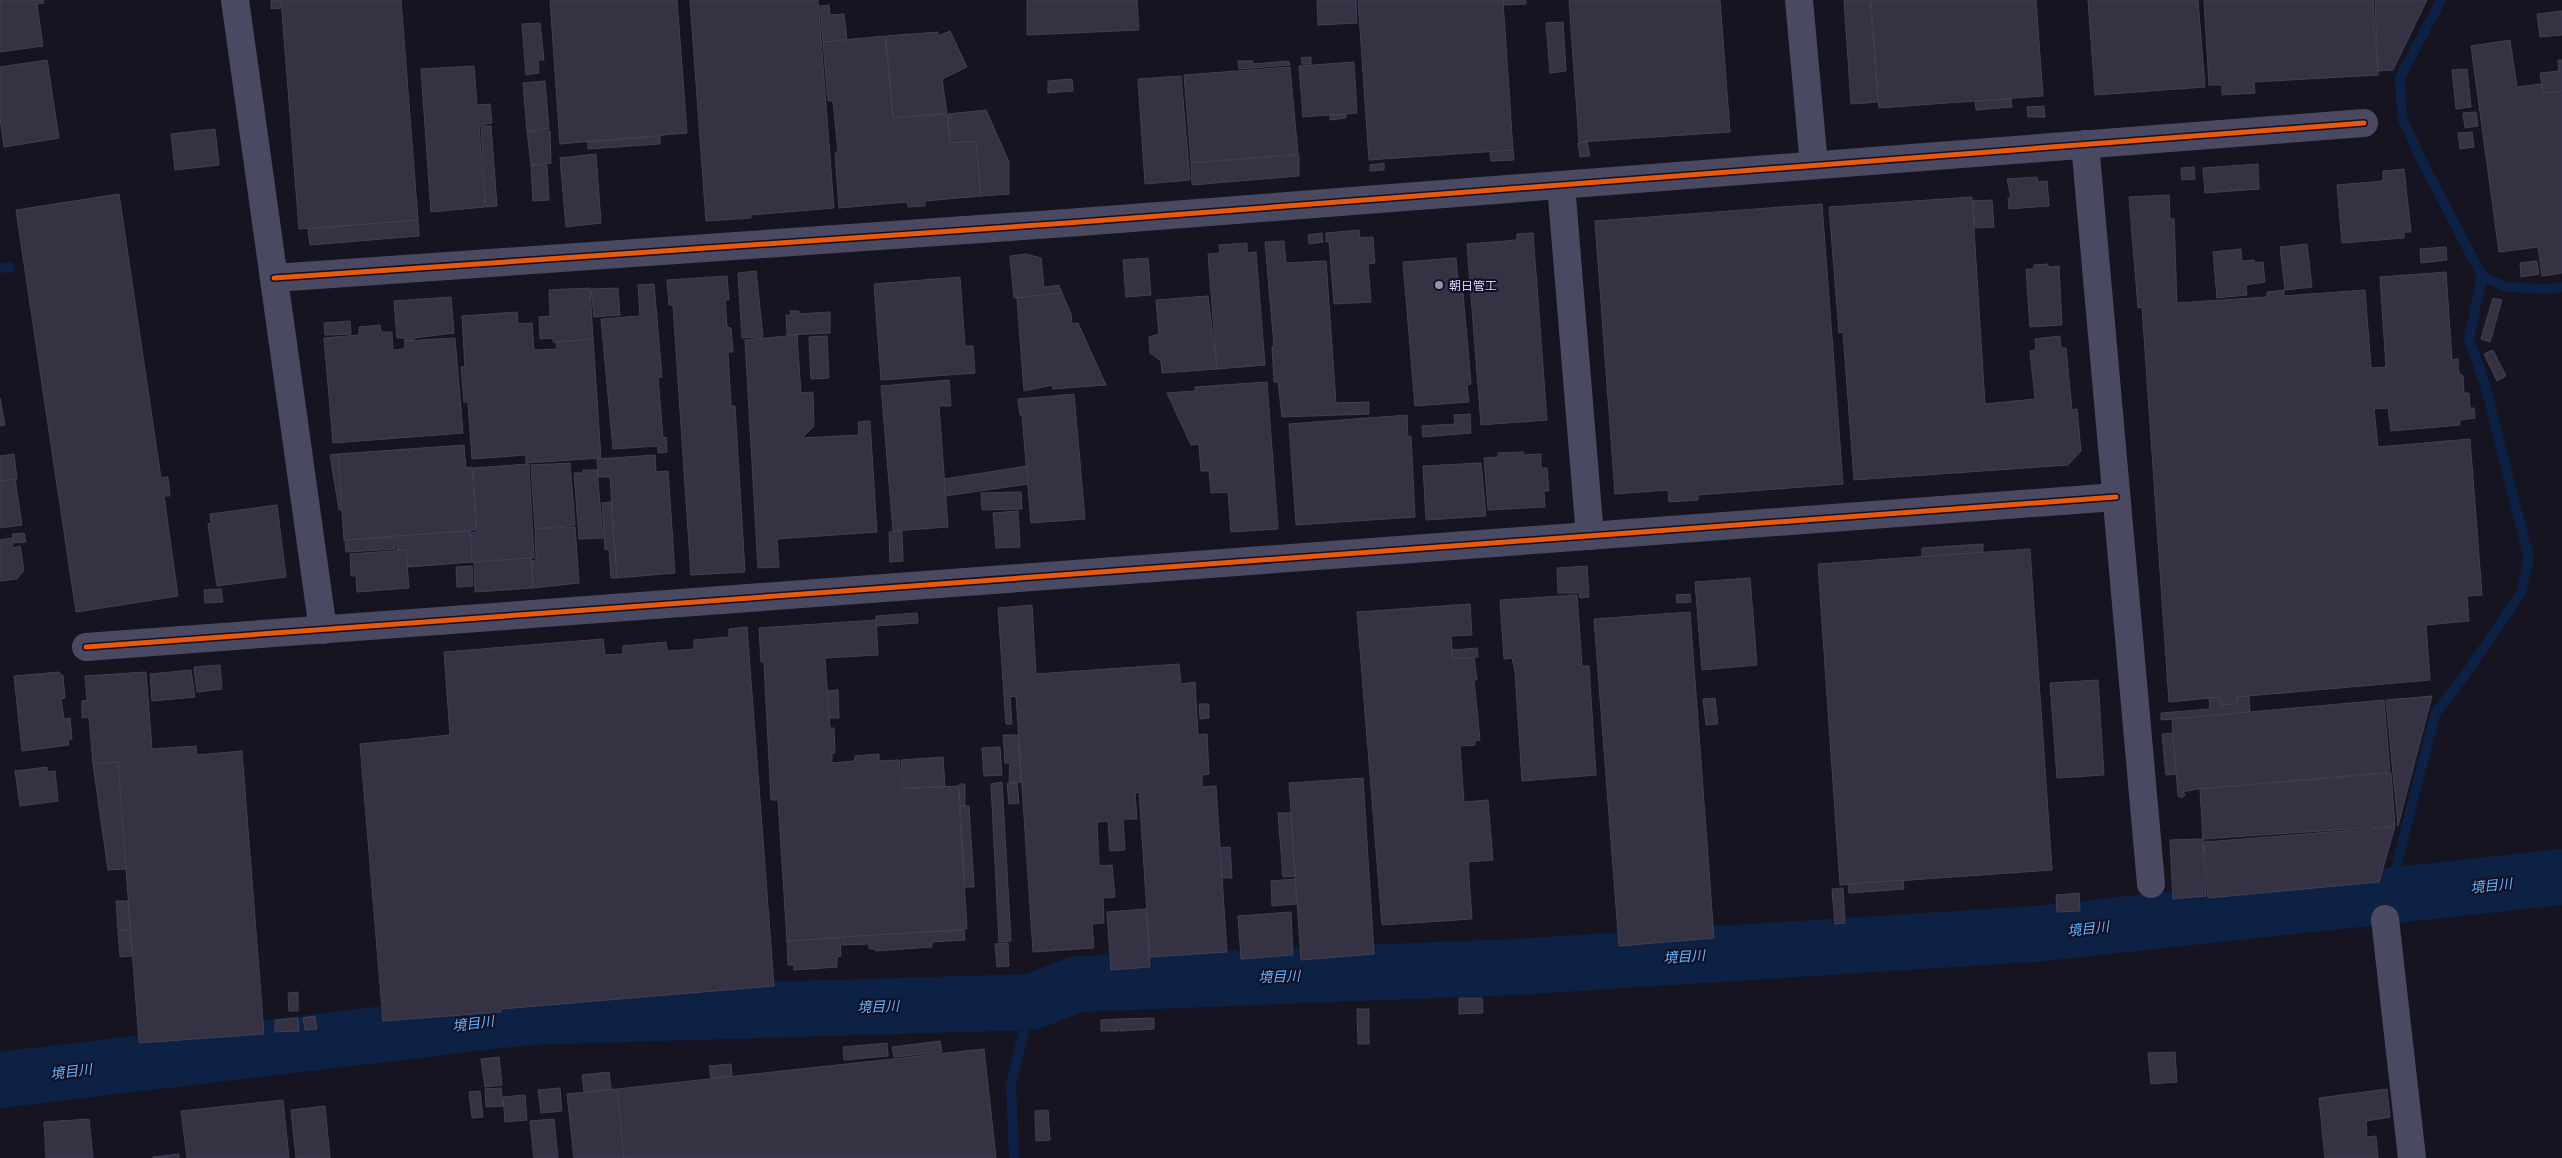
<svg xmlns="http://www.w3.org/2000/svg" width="2562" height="1158" font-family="'Titillium Web','Noto Sans JP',sans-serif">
<rect width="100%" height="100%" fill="#161421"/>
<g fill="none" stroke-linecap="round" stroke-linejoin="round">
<!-- stream -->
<g stroke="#0d2144" stroke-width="10">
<polyline points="2441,0 2400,78 2402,117 2420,157 2482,276 2506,287 2549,289 2562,287"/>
<polyline points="0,268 10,267"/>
<polyline points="2389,896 2435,714 2465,675 2521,593 2529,558 2485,385 2469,339 2482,276"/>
<polyline points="1014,1158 1011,1083 1031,1002"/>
</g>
<!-- river -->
<polyline stroke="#0d2144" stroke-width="56" points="0,1080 527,1017 1031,1002 1078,984 1514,967 2035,934 2562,877"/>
</g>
<!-- building -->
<g fill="#343243" stroke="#433f54">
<polygon points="0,0 43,0 44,3 37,4 43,46 0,52"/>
<polygon points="271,0 282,0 282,8 271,9"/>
<polygon points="281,0 401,0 418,220 299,229"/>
<polygon points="550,0 677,0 687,133 560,144"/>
<polygon points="690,0 818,0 834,208 751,215 751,218 706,221"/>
<polygon points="1027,0 1137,0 1139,30 1027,35"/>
<polygon points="1317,0 1356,0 1357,23 1318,25"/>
<polygon points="1358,0 1503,0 1513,150 1369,160"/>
<polygon points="1503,0 1526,0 1526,4 1504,5"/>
<polygon points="1569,0 1720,0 1730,132 1579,142"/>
<polygon points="1844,0 1870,0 1878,102 1851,104"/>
<polygon points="1871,0 2036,0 2043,96 1879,108"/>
<polygon points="2088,0 2198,0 2205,87 2095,95"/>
<polygon points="2204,0 2373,0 2378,75 2254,82 2255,93 2222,95 2222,85 2209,85"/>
<polygon points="2375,0 2427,0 2393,70 2378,71"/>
<polygon points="829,5 830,15 844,14 847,40 823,42 820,6"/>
<polygon points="2562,11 2562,35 2540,37 2537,14"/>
<polygon points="1563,22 1566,71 1550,73 1546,23"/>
<polygon points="540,23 544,60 538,60 539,73 526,75 522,24"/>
<polygon points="950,31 967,67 942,79 947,113 893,118 886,36 938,32 938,36"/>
<polygon points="885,36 893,118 947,114 950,143 976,141 981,196 925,201 925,206 908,207 907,202 839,208 835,153 838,152 833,101 828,101 823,42"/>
<polygon points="2510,40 2517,87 2541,84 2543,93 2562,91 2562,273 2542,276 2538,247 2499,252 2471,46"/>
<polygon points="1311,57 1311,64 1302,64 1301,58"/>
<polygon points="47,60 59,138 4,147 0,118 0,67"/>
<polygon points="2558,60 2562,60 2562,91 2543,93 2540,73 2559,71"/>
<polygon points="1238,61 1253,61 1253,64 1289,61 1290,65 1239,69"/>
<polygon points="1354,62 1357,113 1303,117 1299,66"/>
<polygon points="474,66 477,105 490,104 492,123 479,125 485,207 431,212 421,69"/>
<polygon points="1290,67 1298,154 1191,163 1184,75"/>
<polygon points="2467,69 2471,107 2456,109 2452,70"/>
<polygon points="1181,76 1190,180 1145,184 1138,79"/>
<polygon points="1072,79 1073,91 1048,93 1048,81"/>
<polygon points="545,81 549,129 527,131 523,83"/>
<polygon points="2011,99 2012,107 1976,110 1975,101"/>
<polygon points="2044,106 2045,117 2028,117 2027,107"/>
<polygon points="986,110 1009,162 1009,194 981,196 976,141 950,143 948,114"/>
<polygon points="2476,112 2478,126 2465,128 2463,113"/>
<polygon points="1346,114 1346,118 1330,120 1330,115"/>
<polygon points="481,126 491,126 497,206 486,207"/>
<polygon points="215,129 219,165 175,170 171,134"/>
<polygon points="527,131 550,131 551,163 531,165"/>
<polygon points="2472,132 2474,147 2460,149 2458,133"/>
<polygon points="660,136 660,144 588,149 588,142"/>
<polygon points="1587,142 1590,156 1580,157 1578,143"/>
<polygon points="1513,150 1514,160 1491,161 1490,152"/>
<polygon points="596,154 601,223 566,227 560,158"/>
<polygon points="1299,155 1299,176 1192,185 1191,163"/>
<polygon points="1384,163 1384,170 1370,171 1370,165"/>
<polygon points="2258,164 2259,189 2205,193 2203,168"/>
<polygon points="531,165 547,165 549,200 533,201"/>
<polygon points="2194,167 2195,179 2182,180 2181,168"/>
<polygon points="2404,169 2411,232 2404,232 2404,238 2342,243 2337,185 2383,181 2383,171"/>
<polygon points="2037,177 2038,182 2047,181 2049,206 2009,209 2008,198 2011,198 2007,179"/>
<polygon points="119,194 161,478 168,477 170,496 164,496 178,596 76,612 16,210"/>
<polygon points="2169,195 2170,219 2174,219 2177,303 2267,297 2267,292 2284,290 2284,296 2365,290 2371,368 2386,367 2380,277 2446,272 2452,360 2458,359 2459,373 2463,376 2464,393 2469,393 2470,408 2474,408 2475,418 2460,420 2460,425 2391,431 2388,408 2374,409 2378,447 2470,439 2482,595 2467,596 2469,621 2426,625 2430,680 2237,697 2237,704 2221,705 2220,697 2169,702 2142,307 2138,308 2129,197"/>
<polygon points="1972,197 1985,404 2035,399 2030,351 2036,350 2035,339 2060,336 2061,348 2066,348 2072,410 2077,409 2081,451 2068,465 1854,480 1843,332 1839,333 1829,207"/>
<polygon points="1992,200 1994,227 1975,228 1973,201"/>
<polygon points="1822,204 1843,484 1698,495 1698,500 1669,502 1668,490 1615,494 1595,221"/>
<polygon points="418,220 419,236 310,245 308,229"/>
<polygon points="1359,230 1360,238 1373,237 1375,263 1368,264 1371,302 1334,304 1329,241 1326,242 1326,233"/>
<polygon points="1322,233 1323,242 1309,244 1308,235"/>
<polygon points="1533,233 1547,420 1481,425 1467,244 1517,240 1517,234"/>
<polygon points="1284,241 1286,263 1326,261 1336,403 1369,402 1369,414 1282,417 1278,382 1274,382 1272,346 1274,346 1265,242"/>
<polygon points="1247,243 1247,253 1256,252 1265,365 1217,369 1208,254 1220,253 1219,245"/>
<polygon points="2307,244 2312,287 2285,290 2280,247"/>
<polygon points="2446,247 2447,260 2421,263 2420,249"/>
<polygon points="2241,249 2242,261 2254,260 2254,263 2263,262 2265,282 2246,285 2247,295 2217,298 2213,252"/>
<polygon points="1026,254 1041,258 1044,287 1059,285 1062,293 1014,298 1010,256"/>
<polygon points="1148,258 1151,295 1126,297 1123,260"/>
<polygon points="1456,258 1458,282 1462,281 1471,384 1467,385 1469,402 1415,406 1403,262"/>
<polygon points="2537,261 2539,274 2521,277 2520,263"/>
<polygon points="2048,264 2048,267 2059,266 2062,325 2030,327 2026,269 2034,269 2034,265"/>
<polygon points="756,271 763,337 742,338 738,273"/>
<polygon points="727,276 729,300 725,300 727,327 731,328 733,352 728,352 731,406 735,406 745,572 691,575 673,305 669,305 667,280"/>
<polygon points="960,277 965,346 973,346 975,373 881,380 874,284"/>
<polygon points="654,284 662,377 658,377 663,438 666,437 667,452 658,453 658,446 613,449 601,319 640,316 638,285"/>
<polygon points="590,288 593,339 553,342 553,338 540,339 539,317 550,316 549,290"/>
<polygon points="618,288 620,315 594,317 591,289"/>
<polygon points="1062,293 1071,314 1072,324 1078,323 1106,385 1053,389 1052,385 1024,391 1017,298"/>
<polygon points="1208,296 1217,369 1162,373 1161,361 1150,353 1149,337 1159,334 1156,300"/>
<polygon points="451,297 454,333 414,338 414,340 405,341 405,338 397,338 394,301"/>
<polygon points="2493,298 2502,300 2490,342 2481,339"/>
<polygon points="790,311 799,311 799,314 830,312 830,333 787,335 786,315 791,315"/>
<polygon points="517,312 518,324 532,323 534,350 557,349 556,342 593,339 601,458 526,463 526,455 472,459 468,402 464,402 461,367 465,367 462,316"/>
<polygon points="350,321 351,334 325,335 324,323"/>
<polygon points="380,325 381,332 392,332 393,350 404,349 405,341 455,338 463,433 333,443 324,338 359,335 359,327"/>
<polygon points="797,335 801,393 813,392 814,426 802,438 859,435 858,422 870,421 877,532 777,539 779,567 758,568 745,340"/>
<polygon points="827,336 829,378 811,379 809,337"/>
<polygon points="2493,350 2506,376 2497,381 2484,354"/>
<polygon points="949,380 951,406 939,406 948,527 893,531 881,386"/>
<polygon points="1267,382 1278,529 1231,532 1228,492 1211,493 1209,471 1201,471 1199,444 1191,445 1167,393 1195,391 1195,387"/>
<polygon points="1074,394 1085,519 1031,523 1022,415 1020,415 1018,399"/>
<polygon points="0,398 5,425 0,426"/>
<polygon points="1470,414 1471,433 1423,437 1422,426 1455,424 1454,415"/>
<polygon points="1407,415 1408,437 1411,436 1415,517 1296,525 1289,424"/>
<polygon points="464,445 466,468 472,467 476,530 344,540 338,454"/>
<polygon points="1523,452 1523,455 1541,454 1541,468 1547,468 1549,491 1544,491 1545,507 1488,510 1484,458 1498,457 1498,453"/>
<polygon points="14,454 17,479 0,481 0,456"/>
<polygon points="338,454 342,510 339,510 330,455"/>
<polygon points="655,455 656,472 668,471 675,573 617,578 610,477 598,477 597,459"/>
<polygon points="570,463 575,525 535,529 531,465"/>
<polygon points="1481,463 1486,516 1426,520 1423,466"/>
<polygon points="529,464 534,558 472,562 470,533 477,532 473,468"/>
<polygon points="1027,466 1028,484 945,496 944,479"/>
<polygon points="583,470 597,470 603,538 579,539 574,473 583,473"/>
<polygon points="15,479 22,525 0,528 0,482"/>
<polygon points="1021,492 1022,509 982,510 981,493"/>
<polygon points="611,502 617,578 611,578 609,549 605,550 602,503"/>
<polygon points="277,505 286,577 217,586 208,524 211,523 210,514"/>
<polygon points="1018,511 1020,547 996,548 993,513"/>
<polygon points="575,527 579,583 533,588 531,561 536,560 535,529"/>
<polygon points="470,531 472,562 408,567 406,550 397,550 396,536"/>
<polygon points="902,531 903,561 890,562 889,532"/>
<polygon points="24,533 26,542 14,543 12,534"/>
<polygon points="395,537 395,549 346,552 345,540"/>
<polygon points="12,538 13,548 20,546 24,570 17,579 0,581 0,540"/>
<polygon points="1983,544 1983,553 1922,557 1922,548"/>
<polygon points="2030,549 2052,870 1840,885 1818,564"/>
<polygon points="406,550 409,588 357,592 356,576 351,576 350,554"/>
<polygon points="531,558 533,588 475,592 474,562"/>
<polygon points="472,566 473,586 457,587 456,567"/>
<polygon points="1587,566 1589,597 1580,598 1579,593 1558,593 1557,568"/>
<polygon points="1750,578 1757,665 1702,670 1695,582"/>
<polygon points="221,589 223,602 205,603 204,590"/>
<polygon points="1690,594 1691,602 1677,603 1676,595"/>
<polygon points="1577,595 1582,666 1589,666 1596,775 1522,781 1515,671 1512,658 1504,659 1500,600"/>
<polygon points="1470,604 1472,635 1451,636 1453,659 1474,657 1477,680 1474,680 1480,740 1475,741 1475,745 1460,746 1464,802 1488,800 1493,860 1468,862 1472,919 1382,925 1357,612"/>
<polygon points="1032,605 1036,674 1179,664 1181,684 1195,682 1198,735 1207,734 1209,774 1202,775 1202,787 1216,786 1227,952 1150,957 1139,792 1135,793 1137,819 1123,819 1125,850 1110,851 1108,821 1097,822 1099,866 1112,865 1115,897 1103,898 1104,923 1092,924 1094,948 1033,952 1016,696 1010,697 1012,724 1006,724 998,608"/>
<polygon points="1690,612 1714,938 1619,946 1594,619"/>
<polygon points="917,613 918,623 876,626 876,616"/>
<polygon points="876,620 878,655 825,658 830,728 834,728 835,753 832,753 832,763 855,761 855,756 879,754 879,761 899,760 902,789 958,786 967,929 787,941 778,800 771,800 764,662 761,662 759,628"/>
<polygon points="747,627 774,986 501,1009 501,1012 383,1021 360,744 450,735 444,652 603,639 605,655 623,654 623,646 666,642 667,651 694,649 694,640 729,637 729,629"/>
<polygon points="1477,648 1478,657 1453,659 1452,650"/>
<polygon points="220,665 222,689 197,692 194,667"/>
<polygon points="191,670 195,697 152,701 150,674"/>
<polygon points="59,672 60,675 63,675 65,698 61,699 64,719 70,718 72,739 68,740 69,745 22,751 14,676"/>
<polygon points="146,672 152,749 196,746 197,755 242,751 264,1034 139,1043 118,762 93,764 89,717 82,718 82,701 87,700 85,676"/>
<polygon points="2098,680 2104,775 2057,778 2050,683"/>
<polygon points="838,690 839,718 829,718 827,691"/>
<polygon points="2249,696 2250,712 2161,720 2161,713 2210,709 2209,698 2220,697 2221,705 2237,704 2237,697"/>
<polygon points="2432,696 2398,826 2386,700"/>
<polygon points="1715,698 1718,724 1706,725 1703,699"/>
<polygon points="2384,700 2390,772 2197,789 2183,792 2185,795 2182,798 2178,796 2172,719"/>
<polygon points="1199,704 1209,704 1209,718 1200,719"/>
<polygon points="2173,733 2176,774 2166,775 2162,734"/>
<polygon points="1003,735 1018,735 1021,782 1009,783 1010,763 1005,763"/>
<polygon points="1000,747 1002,775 984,776 982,748"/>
<polygon points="943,757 945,786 903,788 901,760"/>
<polygon points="118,762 126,869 108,870 93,764"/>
<polygon points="47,767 47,772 55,771 58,801 20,806 15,771"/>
<polygon points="2391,773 2395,826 2203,839 2200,789"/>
<polygon points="1363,778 1374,954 1301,960 1289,783"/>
<polygon points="1002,782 1011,941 999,942 991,784"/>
<polygon points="1017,783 1019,803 1009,804 1007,784"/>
<polygon points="959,784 965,784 965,805 960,806"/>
<polygon points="960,806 969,806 974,887 965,887"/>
<polygon points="1278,813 1291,813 1295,876 1283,877"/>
<polygon points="2395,827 2379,882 2208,898 2204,842"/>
<polygon points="2203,839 2206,896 2173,899 2170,840"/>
<polygon points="1230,847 1232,878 1222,878 1220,848"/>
<polygon points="1295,879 1297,904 1272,906 1271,881"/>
<polygon points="1903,880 1904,889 1849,893 1848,884"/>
<polygon points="1843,888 1845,923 1835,924 1832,889"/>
<polygon points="2079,893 2080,911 2057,912 2056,895"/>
<polygon points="116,901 128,901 130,929 118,930"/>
<polygon points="1146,909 1150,967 1111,970 1107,912"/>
<polygon points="1291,912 1293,955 1241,959 1238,916"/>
<polygon points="130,930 132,956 120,957 118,931"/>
<polygon points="964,930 965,940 932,942 932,947 875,951 875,949 869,949 869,944 842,945 842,937"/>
<polygon points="840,938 841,956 837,957 837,967 794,970 794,965 788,965 787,941"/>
<polygon points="1008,943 1009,966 997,967 995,944"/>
<polygon points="298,992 298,1011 289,1011 288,993"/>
<polygon points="1459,998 1482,998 1483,1013 1459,1014"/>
<polygon points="1357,1009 1369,1009 1369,1044 1358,1044"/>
<polygon points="315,1016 317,1029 305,1030 303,1018"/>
<polygon points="298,1018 299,1031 275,1032 275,1020"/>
<polygon points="1154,1018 1154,1029 1120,1031 1119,1019"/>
<polygon points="1118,1019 1118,1031 1101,1031 1101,1020"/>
<polygon points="940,1041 942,1052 894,1057 892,1047"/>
<polygon points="887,1043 888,1056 844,1060 843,1047"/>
<polygon points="984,1049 996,1158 624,1158 617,1089"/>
<polygon points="2175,1052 2177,1082 2151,1084 2148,1053"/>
<polygon points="499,1057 502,1085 485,1087 481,1059"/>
<polygon points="731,1064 732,1076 711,1078 709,1066"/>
<polygon points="609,1072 611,1089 584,1092 582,1075"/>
<polygon points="501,1088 503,1106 486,1107 485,1089"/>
<polygon points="560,1088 562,1111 541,1113 538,1090"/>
<polygon points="617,1089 624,1158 574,1158 567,1094"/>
<polygon points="2387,1089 2390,1117 2366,1121 2367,1137 2376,1136 2378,1158 2325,1158 2319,1098"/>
<polygon points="480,1091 483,1117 472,1118 469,1092"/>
<polygon points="525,1095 527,1120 505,1122 503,1097"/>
<polygon points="283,1100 289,1158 187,1158 181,1111"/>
<polygon points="325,1106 330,1158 296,1158 291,1110"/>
<polygon points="1048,1110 1050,1140 1036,1141 1035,1111"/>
<polygon points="89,1119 93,1158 46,1158 44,1122"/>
<polygon points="554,1119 558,1158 534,1158 530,1121"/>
<polygon points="179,1154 179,1158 153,1158 153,1157"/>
</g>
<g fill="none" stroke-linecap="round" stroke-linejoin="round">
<!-- street -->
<g stroke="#4a4962" stroke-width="28">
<polyline points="235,0 323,630"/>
<polyline points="1799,0 1814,165"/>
<polyline points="2085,144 2151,884"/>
<polyline points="1561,185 1590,536"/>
<polyline points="274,278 1067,223 2364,123"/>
<polyline points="86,647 2116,497"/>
<polyline points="2385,919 2412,1158"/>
</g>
<defs>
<g id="cycleway">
<polyline points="274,278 1067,223 2364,123"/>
<polyline points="86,647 2116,497"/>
</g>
</defs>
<!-- cycleway casing -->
<use href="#cycleway" stroke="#130f26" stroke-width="8"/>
<!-- cycleway -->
<use href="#cycleway" stroke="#e8590c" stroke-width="5"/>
</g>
<!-- markers -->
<circle fill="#9591b1" stroke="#130f26" stroke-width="2" cx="1439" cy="285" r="5"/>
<g text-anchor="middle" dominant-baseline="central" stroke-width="4" stroke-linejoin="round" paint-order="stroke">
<!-- poi labels -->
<g font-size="12" fill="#d9d4ff" stroke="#130f26" text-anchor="start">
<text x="1449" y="285">朝日管工</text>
</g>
<!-- water labels -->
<g font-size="14" font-style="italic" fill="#62b6ff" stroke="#130f26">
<text transform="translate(2491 885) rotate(-6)">境目川</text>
<text transform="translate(2088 928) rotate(-6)">境目川</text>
<text transform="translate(1684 956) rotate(-4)">境目川</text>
<text transform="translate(1279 976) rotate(-2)">境目川</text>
<text transform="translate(878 1006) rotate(-2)">境目川</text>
<text transform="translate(473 1023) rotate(-7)">境目川</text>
<text transform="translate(71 1071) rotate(-7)">境目川</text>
</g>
</g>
</svg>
